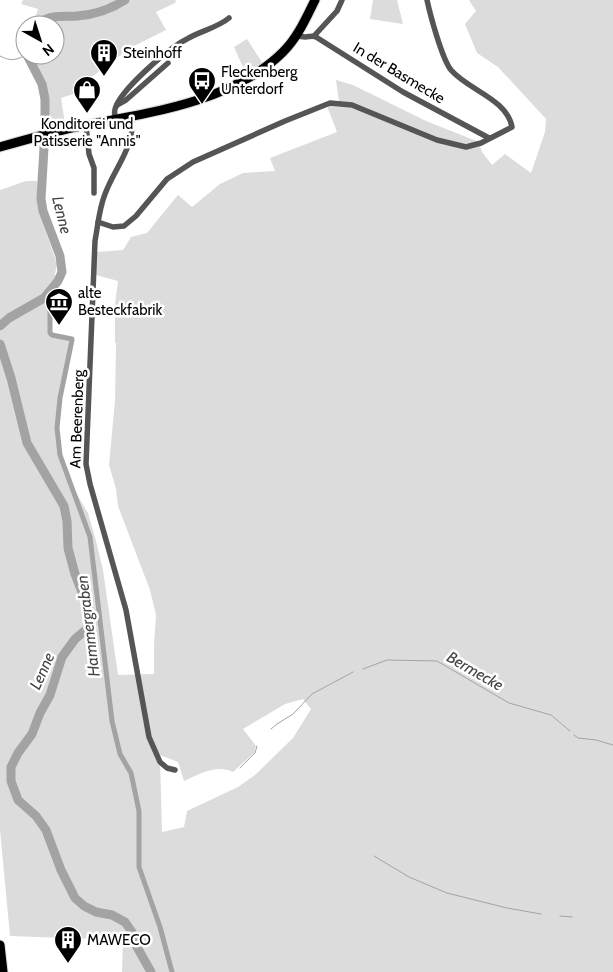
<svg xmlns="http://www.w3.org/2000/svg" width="613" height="972" font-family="Cabin,sans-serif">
<rect width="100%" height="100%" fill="#fff"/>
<!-- green -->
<g fill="#dcdcdc" fill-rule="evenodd">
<path d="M 23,0 L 176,0 L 175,3 L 156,12 L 166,30 L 130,48 L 85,82 L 82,91 L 61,98 L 65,124 L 47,129 C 48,94 46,86 31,55 L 55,55 L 55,25 L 33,25 L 38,9 L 21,4 Z"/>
<polygon points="373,0 397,0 403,24 370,19"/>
<path d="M 469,0 L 613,0 L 613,972 L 122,972 L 123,940 L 10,936 L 0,830 L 0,190 L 26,181 L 37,181 L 41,218 L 57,264 L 55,274 L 58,294 L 49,332 L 52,335 L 72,339 L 67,368 L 60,398 L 57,428 L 58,442 L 60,455 L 73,488 L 88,513 L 96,541 L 103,570 L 118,675 L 154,674 L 154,645 L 156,615 L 150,590 L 118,506 L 116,489 L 109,465 L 115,401 L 116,343 L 115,343 L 115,304 L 118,281 L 96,275 L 96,252 L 123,250 L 131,237 L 147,233 L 178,195 L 192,207 L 220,184 L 243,173 L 275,171 L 270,158 L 337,132 L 327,106 L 339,102 L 336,80 L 353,85 L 426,121 L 479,142 L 482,152 L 492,165 L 505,154 L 531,173 L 545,132 L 546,119 L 498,67 L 477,53 L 465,24 L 476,11 ZM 303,699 L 311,709 L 293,738 L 255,775 L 238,787 L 187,811 L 184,827 L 162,832 L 160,755 L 178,762 L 184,781 C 199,774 217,764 233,772 L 254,753 L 256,746 L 243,729 L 285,704 Z"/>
<polygon points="247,39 263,64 246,74 234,47"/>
</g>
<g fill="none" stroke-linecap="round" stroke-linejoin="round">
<!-- stream -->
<g stroke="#a3a3a3" stroke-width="1">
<path d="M 0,56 C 10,61 15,61 26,55"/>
<polyline points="363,669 387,660 437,661 509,703 551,715 570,731"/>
<polyline points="271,729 277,724 293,714 312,694 353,672"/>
<polyline points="574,735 578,738 596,740 613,745"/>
<polyline points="240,768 255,753 257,746"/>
<polyline points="374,856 409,877 447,893 507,908 541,914"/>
<polyline points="560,916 572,917"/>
</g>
<!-- canal -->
<polyline stroke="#a3a3a3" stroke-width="5" points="50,290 50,333 52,335 72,339 72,340 60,398 57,428 60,455 90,537 112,721 120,754 131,773 139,811 139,867 160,927 172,972"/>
<!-- river -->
<g stroke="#a3a3a3" stroke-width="9">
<path d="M 37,25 C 49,14 62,17 77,16 C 94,15 111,9 125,0"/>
<polyline points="25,41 25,45"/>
<polyline points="0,326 9,318 44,298 58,281 62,272 60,256 43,211 41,199 45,131 45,99 42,84 27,55"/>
<polyline points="0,344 11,378 27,443 64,506 67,521 68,548 75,574 91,615 90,624 87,629 75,639 62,657 50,695 40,713 32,734 18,753 11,767 11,781 18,800 36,816 46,830 61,870 75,898 84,906 96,912 112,915 125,922 132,932 137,947 151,972"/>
</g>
<defs>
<g id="primary">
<path d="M 0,147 C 28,139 56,131 85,125 C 150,113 234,101 283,52 C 298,37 306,18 315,0"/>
<polyline points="0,945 3,972"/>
</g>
</defs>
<!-- primary casing -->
<use href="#primary" stroke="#dbdbdb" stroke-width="11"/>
<!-- street -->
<g stroke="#555" stroke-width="5.5">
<path d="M 297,35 C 307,40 310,34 316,37 L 403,92 L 489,138"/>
<polyline points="314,36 337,11 342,0"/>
<polyline points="117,105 126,100 168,63"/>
<path d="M 132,117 C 135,147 115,167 105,194 C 99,209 98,225 95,241 L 86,464 L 90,484 L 126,610 L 149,737 L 160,762 L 167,768 L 175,770"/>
<path d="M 115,120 C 115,116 114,112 115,109 C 121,89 169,48 187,39 C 200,31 217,28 229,18"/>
<polyline points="86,125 89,154 94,168 94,193"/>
<path d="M 98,222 L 113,227 L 124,226 L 136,216 L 167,179 L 193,162 L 285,121 L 330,103 L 352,105 L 437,140 L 466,147 L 481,143 L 512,127 C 507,99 468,90 451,70 C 442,59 430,14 427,0"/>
</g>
<!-- primary -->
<use href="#primary" stroke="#000" stroke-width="9"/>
</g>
<!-- icons -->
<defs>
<symbol id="building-pin" viewBox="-11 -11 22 30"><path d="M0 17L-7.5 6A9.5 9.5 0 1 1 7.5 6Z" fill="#000" stroke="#fff"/><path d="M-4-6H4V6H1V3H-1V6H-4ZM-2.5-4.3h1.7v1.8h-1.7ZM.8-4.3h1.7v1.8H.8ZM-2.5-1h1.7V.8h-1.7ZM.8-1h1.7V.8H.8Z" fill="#fff"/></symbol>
<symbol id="bus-pin" viewBox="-11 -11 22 30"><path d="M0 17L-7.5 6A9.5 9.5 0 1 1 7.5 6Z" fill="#000" stroke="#fff"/><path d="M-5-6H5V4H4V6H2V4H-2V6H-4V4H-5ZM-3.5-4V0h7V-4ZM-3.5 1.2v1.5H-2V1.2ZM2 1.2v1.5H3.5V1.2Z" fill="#fff"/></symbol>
<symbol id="shop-pin" viewBox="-11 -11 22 30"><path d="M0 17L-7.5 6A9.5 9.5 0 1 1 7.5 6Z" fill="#000" stroke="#fff"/><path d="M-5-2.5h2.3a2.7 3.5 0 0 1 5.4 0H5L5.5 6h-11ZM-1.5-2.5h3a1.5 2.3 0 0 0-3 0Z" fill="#fff"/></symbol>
<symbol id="museum-pin" viewBox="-11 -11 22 30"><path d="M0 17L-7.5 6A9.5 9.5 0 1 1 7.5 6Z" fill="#000" stroke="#fff"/><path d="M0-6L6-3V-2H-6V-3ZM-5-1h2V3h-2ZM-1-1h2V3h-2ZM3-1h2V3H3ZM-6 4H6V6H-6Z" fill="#fff"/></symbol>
</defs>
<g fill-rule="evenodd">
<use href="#building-pin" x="88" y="37" width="32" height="43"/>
<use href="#bus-pin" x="186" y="65" width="32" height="43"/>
<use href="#shop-pin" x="71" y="74" width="32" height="43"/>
<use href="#museum-pin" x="43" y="286" width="32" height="43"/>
<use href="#building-pin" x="52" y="924" width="32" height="43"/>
</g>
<g text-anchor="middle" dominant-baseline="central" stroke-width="5" stroke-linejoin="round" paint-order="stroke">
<!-- poi labels -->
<g font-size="15" fill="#000" stroke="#fff" text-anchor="start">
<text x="123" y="53">Steinhoff</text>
<text x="221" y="72">Fleckenberg<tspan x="221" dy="17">Unterdorf</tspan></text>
<text x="87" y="124" text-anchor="middle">Konditorei und<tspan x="87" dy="17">Patisserie "Annis"</tspan></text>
<text x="78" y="293">alte<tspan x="78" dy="17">Besteckfabrik</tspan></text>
<text x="87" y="940">MAWECO</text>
</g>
<!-- street labels -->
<g font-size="15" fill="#000" stroke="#fff">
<text transform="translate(399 73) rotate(31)">In der Basmecke</text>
<text transform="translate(77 419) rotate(-88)">Am Beerenberg</text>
</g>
<!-- water labels -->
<g font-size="16" font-style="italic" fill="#444" stroke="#fff">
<text transform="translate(62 215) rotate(76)">Lenne</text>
<text transform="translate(88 626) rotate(-97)">Hammergraben</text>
<text transform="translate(42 671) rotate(-66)">Lenne</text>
<text transform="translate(475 671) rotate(30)">Bermecke</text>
</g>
</g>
<!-- north arrow -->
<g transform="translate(40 40) rotate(141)"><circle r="24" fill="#ffffff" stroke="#999999"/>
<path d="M0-4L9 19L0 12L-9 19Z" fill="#000000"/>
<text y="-8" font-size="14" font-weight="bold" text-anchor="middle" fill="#000000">N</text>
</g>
</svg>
